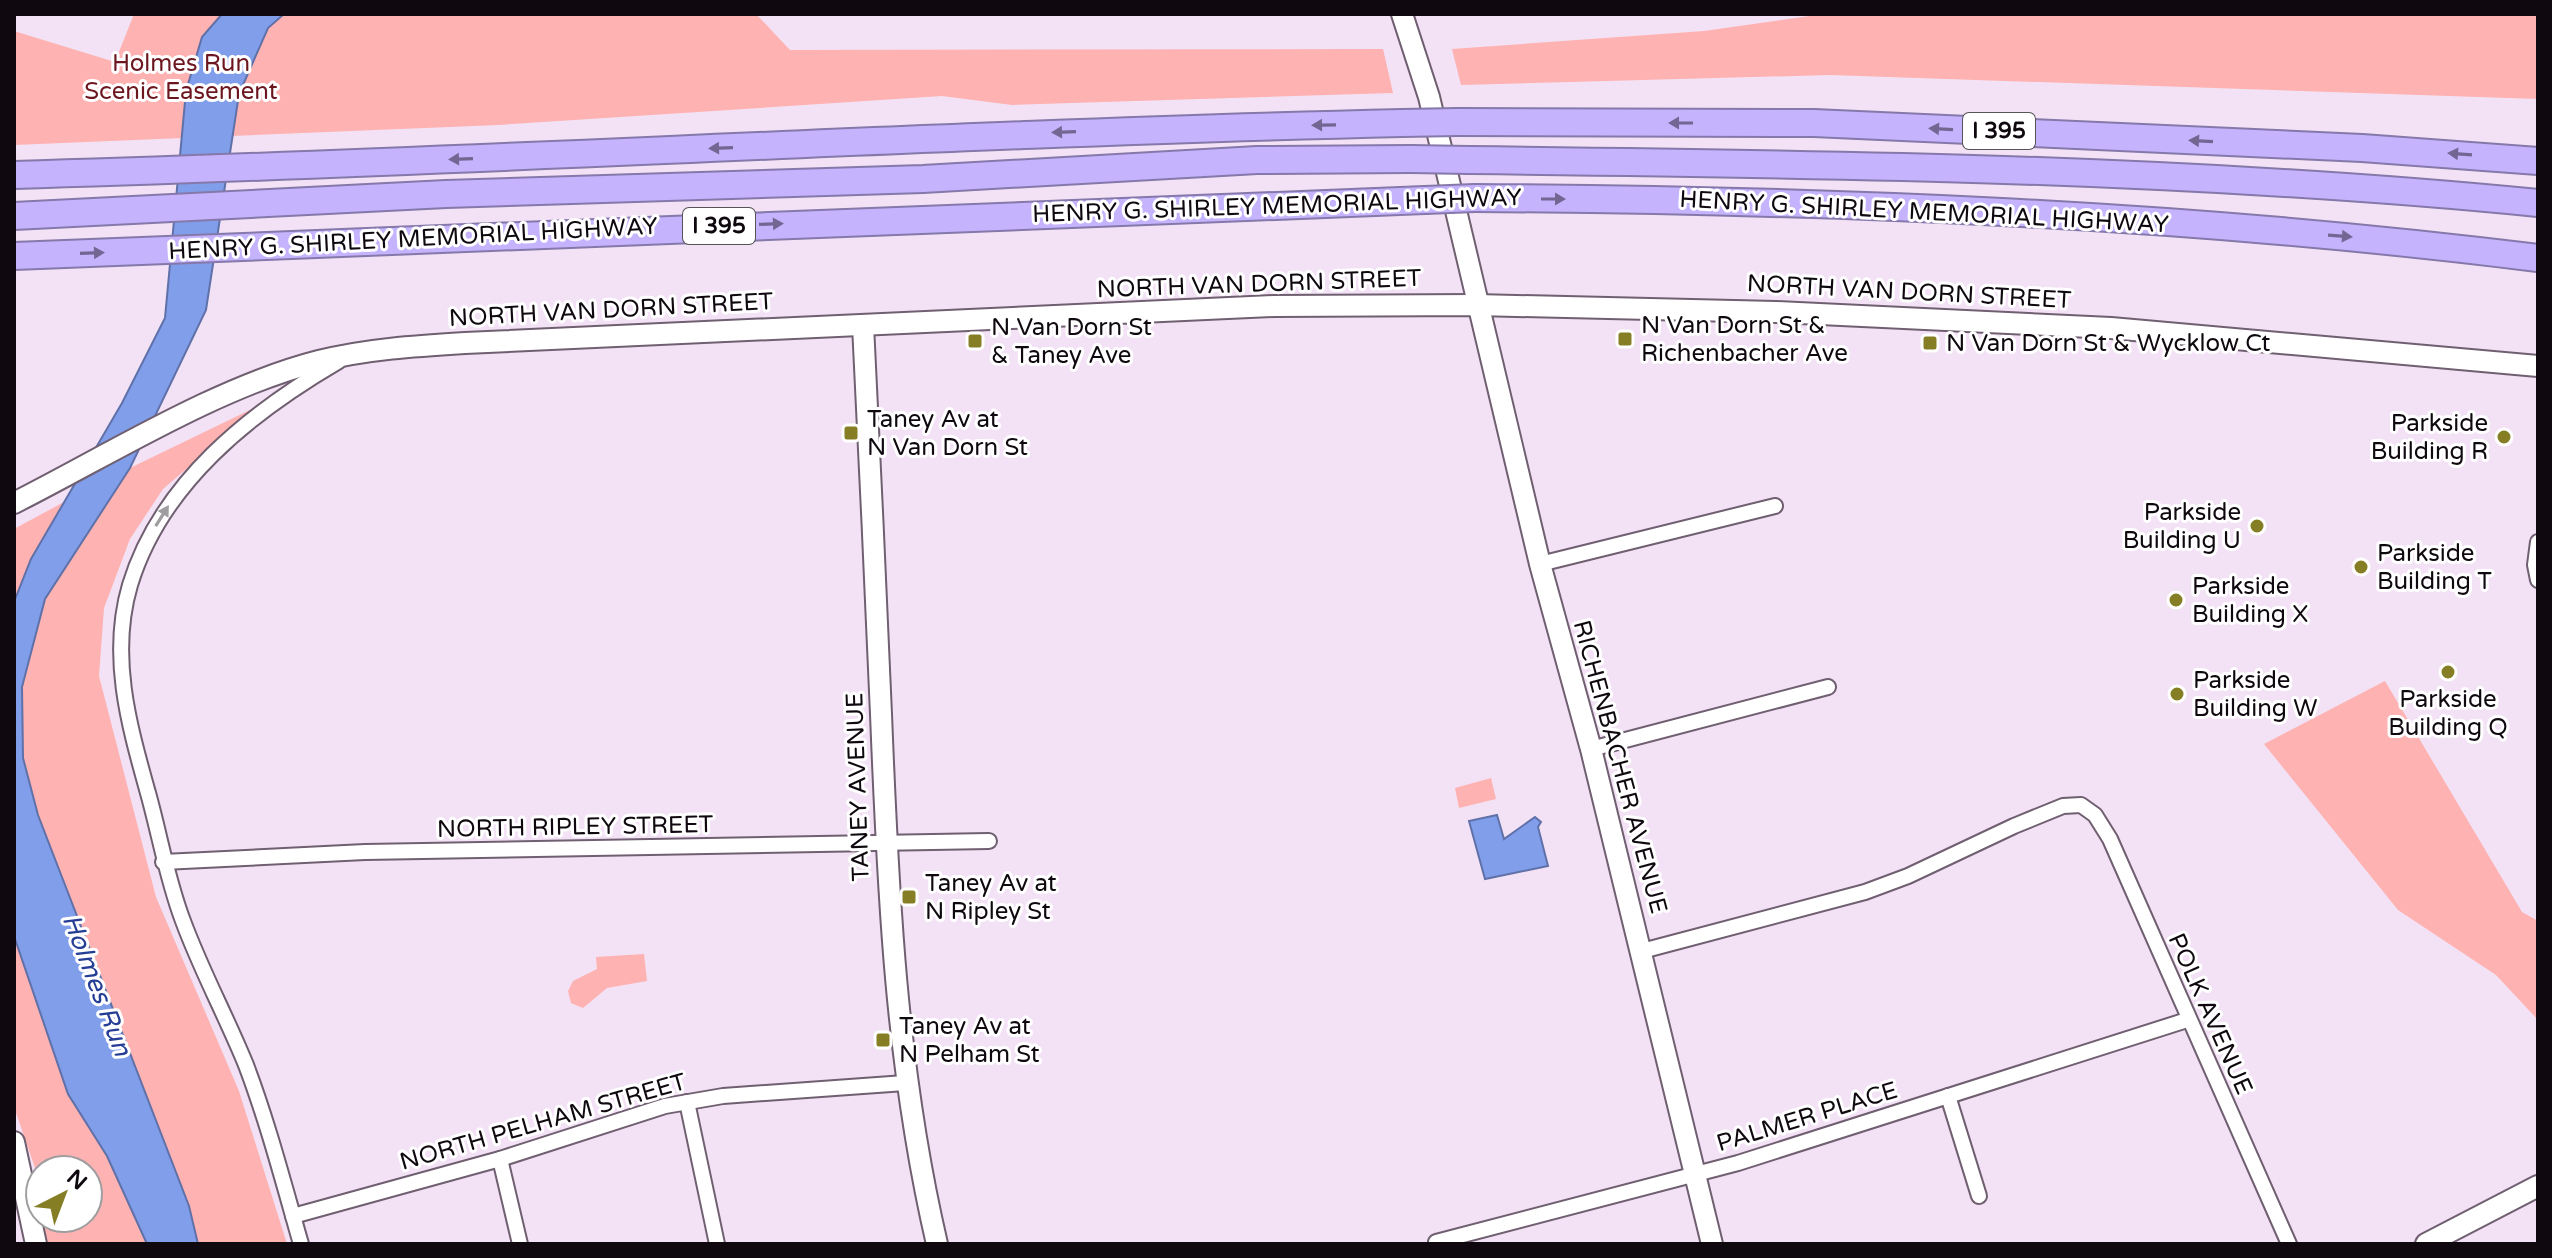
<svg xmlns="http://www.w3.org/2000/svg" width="2552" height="1258" font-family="'Varela Round',sans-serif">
<rect width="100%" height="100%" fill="#f3e2f5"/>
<!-- green -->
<g fill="#feb2b1">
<polygon points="134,14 756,14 790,50 1383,49 1393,93 1012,105 942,96 498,125 14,145 14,31 115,62"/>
<polygon points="1823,14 2538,14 2538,99 1830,75 1461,85 1452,49 1704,31"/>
<polygon points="262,404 163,489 130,539 104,608 99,676 156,897 239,1091 287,1244 198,1244 189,1206 38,815 23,758 22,687 45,599 130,468"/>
<polygon points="64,502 31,559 14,602 14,529"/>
<polygon points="2385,681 2522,912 2538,921 2538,1020 2496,975 2398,910 2264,744"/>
<polygon points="1491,778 1496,799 1459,808 1455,788"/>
<polygon points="14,936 68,1094 107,1156 147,1244 47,1244 43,1218 88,1218 88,1170 40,1170 40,1200 35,1168 14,1107"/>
<polygon points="644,954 647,981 607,988 583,1008 571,1003 568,991 573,981 597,969 596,957"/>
</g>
<!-- water -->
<g fill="#819eea" stroke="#5f71a8" stroke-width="2">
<polygon points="222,14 284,14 268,28 239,94 206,310 130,468 45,599 22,687 23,758 38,815 189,1206 198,1244 147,1244 107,1156 68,1094 14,936 14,602 31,559 122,403 165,318 186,91 202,37"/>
<polygon points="1497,815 1504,839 1535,817 1541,822 1538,827 1548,866 1485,879 1469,821"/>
</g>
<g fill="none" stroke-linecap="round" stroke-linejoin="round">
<defs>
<g id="street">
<polyline points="2538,542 2535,565 2538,580"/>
<polyline points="1540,564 1775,506"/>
<polyline points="1591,749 1828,687"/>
<polyline points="163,862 365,852 989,841"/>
<polyline points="1642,951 1865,892 1908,876 2014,826 2063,806 2081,805 2095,815 2110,839 2289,1244"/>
<polyline points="1948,1096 1979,1196"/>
<polyline points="687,1102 717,1244"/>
<polyline points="500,1159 520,1244"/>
<polyline points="293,1216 500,1159 665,1106 723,1096 905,1083"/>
<polyline points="1436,1242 1738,1163 2187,1020"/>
<path d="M 301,1244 C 284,1185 268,1123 246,1065 C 226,1016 201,970 183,921 C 167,879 160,836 148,793 C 129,725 109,656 130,585 C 161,483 250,413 339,361"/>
</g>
<g id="secondary">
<polyline points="1402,14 1429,97 1540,564 1591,749 1712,1244"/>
<path d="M 863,325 C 870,455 875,584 881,714 C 888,894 896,1068 937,1244"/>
<path d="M 14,503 C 109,455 217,387 319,361 C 367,349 416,346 465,343 L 1274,306 L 1476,305 L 1776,312 L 2111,328 L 2538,366"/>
<polyline points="14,1142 36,1244"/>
<polyline points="2426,1244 2538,1186"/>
</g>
<g id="highway">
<polyline points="1458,122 1814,123 2362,148 2538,161"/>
<path d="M 1469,160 C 1825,164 2183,168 2538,203"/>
<path d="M 14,175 C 477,162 939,134 1402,123"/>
<path d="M 1475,198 C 1830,200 2185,214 2538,258"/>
<polyline points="14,216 446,194 923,179 1257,160 1411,159"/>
<polyline points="14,256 1425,200"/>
</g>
</defs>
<!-- street casing -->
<use href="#street" stroke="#6f5f70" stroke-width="18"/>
<!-- secondary casing -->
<use href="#secondary" stroke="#6f5f70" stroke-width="24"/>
<!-- highway casing -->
<use href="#highway" stroke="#8578aa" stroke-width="30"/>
<!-- street -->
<use href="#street" stroke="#fff" stroke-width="14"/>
<!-- secondary -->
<use href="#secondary" stroke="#fff" stroke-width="20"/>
<!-- highway -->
<use href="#highway" stroke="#c5b3fd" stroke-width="26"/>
<defs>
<g id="highway-bridge">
<polyline points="1402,123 1458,122"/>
<polyline points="1411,159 1469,160"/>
<polyline points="1425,200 1475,198"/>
</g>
</defs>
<!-- highway-bridge casing -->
<use href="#highway-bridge" stroke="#8578aa" stroke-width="30" stroke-linecap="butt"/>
<!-- highway-bridge -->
<use href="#highway-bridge" stroke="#c5b3fd" stroke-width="26"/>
</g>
<!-- one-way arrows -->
<defs><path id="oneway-solid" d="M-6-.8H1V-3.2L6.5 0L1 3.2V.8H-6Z" transform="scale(2)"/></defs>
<g fill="#736692">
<use href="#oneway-solid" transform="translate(1681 123) rotate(-180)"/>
<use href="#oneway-solid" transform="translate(1324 125) rotate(179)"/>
<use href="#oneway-solid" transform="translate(1941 129) rotate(-177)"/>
<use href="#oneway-solid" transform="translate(1064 132) rotate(178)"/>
<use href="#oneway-solid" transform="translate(2201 141) rotate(-177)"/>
<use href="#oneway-solid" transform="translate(721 148) rotate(178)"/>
<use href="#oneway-solid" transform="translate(2460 154) rotate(-176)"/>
<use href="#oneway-solid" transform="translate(461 159) rotate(178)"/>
<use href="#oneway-solid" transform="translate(1553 199)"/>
<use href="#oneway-solid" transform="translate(771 224) rotate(-2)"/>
<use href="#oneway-solid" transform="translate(2340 236) rotate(4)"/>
<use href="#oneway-solid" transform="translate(92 253) rotate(-2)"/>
</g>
<use fill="#9f9d9f" href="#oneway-solid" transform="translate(162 516) rotate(-58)"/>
<!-- markers -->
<g fill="#857e25" stroke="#fff" stroke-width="3">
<rect x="1617" y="331" width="16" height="16" rx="4"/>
<rect x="967" y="333" width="16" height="16" rx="4"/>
<rect x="1922" y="335" width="16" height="16" rx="4"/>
<rect x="843" y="425" width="16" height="16" rx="4"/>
<circle cx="2504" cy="437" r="8"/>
<circle cx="2257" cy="526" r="8"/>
<circle cx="2361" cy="567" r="8"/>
<circle cx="2176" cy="600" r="8"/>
<circle cx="2448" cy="672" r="8"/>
<circle cx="2177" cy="694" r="8"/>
<rect x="901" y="889" width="16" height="16" rx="4"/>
<rect x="875" y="1032" width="16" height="16" rx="4"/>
</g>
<g text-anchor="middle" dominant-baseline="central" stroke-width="6" stroke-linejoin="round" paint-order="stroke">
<!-- shield labels -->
<g fill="#fff" stroke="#575357" stroke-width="2">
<rect x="1963" y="113" width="72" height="36" rx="6"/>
<rect x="683" y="208" width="72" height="36" rx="6"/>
</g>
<g font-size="22" font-weight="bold" fill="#0f090f">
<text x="1999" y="131">I 395</text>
<text x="719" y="226">I 395</text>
</g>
<!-- park labels -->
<g font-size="24" fill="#6c1720" stroke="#fff">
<text x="181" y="63">Holmes Run<tspan x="181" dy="28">Scenic Easement</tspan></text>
</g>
<!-- street labels -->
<g font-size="24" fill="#0f090f" stroke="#fff">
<text transform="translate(1277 206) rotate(-2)">HENRY G. SHIRLEY MEMORIAL HIGHWAY</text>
<text transform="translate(1924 212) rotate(3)">HENRY G. SHIRLEY MEMORIAL HIGHWAY</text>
<text transform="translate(413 239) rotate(-3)">HENRY G. SHIRLEY MEMORIAL HIGHWAY</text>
<text transform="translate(1259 284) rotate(-2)">NORTH VAN DORN STREET</text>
<text transform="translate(1909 292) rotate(3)">NORTH VAN DORN STREET</text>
<text transform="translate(611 310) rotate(-3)">NORTH VAN DORN STREET</text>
<text transform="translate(1620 767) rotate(75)">RICHENBACHER AVENUE</text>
<text transform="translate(858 787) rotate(-92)">TANEY AVENUE</text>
<text transform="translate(575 827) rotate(-1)">NORTH RIPLEY STREET</text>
<text transform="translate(2210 1014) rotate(66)">POLK AVENUE</text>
<text transform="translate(1807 1117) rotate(-17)">PALMER PLACE</text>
<text transform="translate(543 1122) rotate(-16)">NORTH PELHAM STREET</text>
</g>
<!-- poi labels -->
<g font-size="24" fill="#0f090f" stroke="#fff" text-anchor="start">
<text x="1641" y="325">N Van Dorn St &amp;<tspan x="1641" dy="28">Richenbacher Ave</tspan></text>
<text x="991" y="327">N Van Dorn St<tspan x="991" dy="28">&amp; Taney Ave</tspan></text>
<text x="1946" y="343">N Van Dorn St &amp; Wycklow Ct</text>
<text x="867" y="419">Taney Av at<tspan x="867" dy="28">N Van Dorn St</tspan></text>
<text x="2488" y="423" text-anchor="end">Parkside<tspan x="2488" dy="28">Building R</tspan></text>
<text x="2241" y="512" text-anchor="end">Parkside<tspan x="2241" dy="28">Building U</tspan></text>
<text x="2377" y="553">Parkside<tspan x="2377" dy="28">Building T</tspan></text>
<text x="2192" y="586">Parkside<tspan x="2192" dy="28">Building X</tspan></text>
<text x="2193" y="680">Parkside<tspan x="2193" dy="28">Building W</tspan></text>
<text x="2448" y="699" text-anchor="middle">Parkside<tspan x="2448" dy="28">Building Q</tspan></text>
<text x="925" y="883">Taney Av at<tspan x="925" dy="28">N Ripley St</tspan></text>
<text x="899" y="1026">Taney Av at<tspan x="899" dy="28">N Pelham St</tspan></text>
</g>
<!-- water labels -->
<g font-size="26" font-style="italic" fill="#253e95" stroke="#fff">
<text transform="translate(97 985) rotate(69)">Holmes Run</text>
</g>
</g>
<!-- border -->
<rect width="2552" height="1258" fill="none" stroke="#0f090f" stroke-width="32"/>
<!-- north arrow -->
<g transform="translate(64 1194) rotate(42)"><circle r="38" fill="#ffffff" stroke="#9f9d9f" stroke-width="2"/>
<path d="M0-6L14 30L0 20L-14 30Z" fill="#857e25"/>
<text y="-12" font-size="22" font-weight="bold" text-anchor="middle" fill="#0f090f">N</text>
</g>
</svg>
